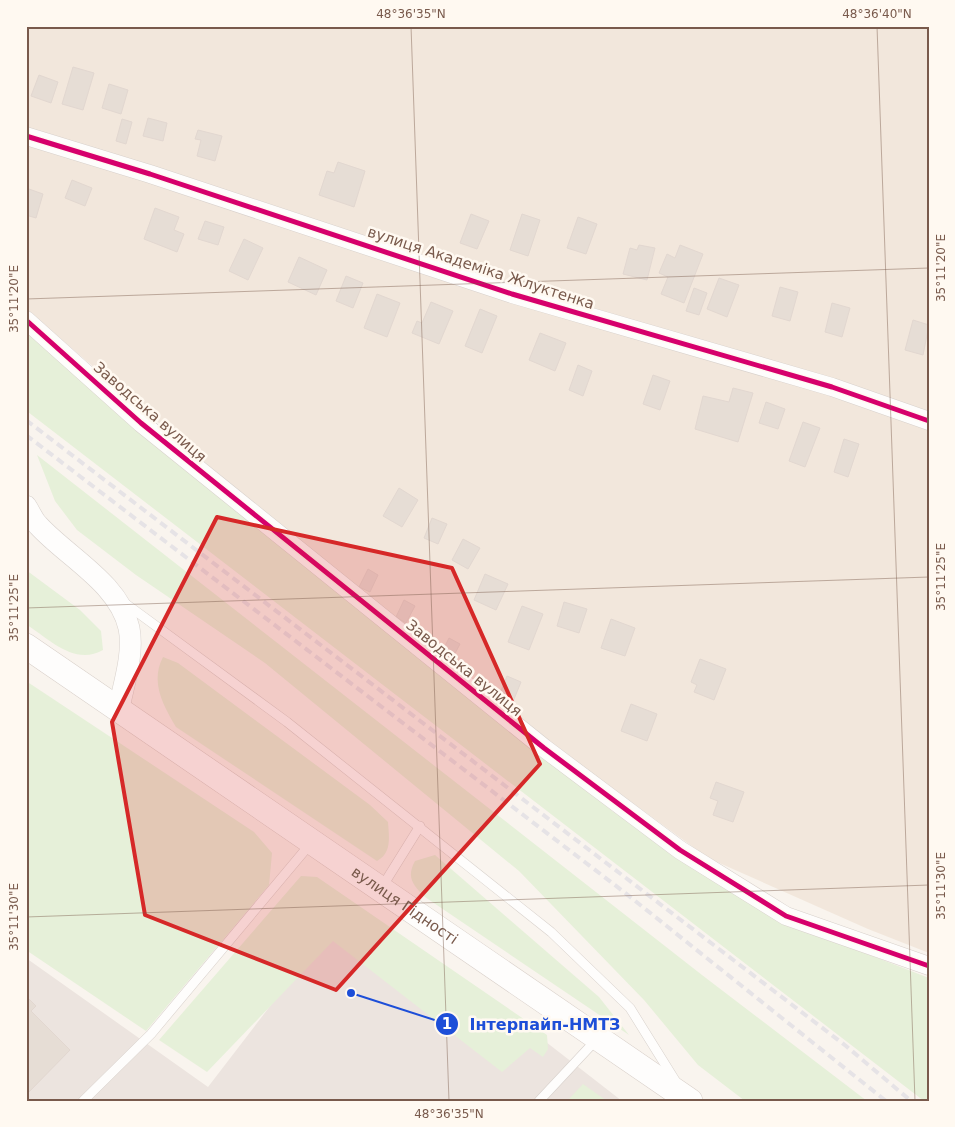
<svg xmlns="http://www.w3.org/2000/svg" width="955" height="1127" font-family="'DejaVu Sans',sans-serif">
<rect width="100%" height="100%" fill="#f9f4ee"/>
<!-- residential -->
<polygon fill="#f2e7dc" points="26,26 929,26 929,953 868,929 708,858 555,746 343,581 26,309"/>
<!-- industrial -->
<polygon fill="#ece4df" points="333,924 528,1028 622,1101 26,1101 26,958 208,1087"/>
<!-- green -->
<g fill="#e6f0d9">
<polygon points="26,331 612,811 782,921 929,978 929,1101 924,1101 28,412"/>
<polygon points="37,455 702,975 867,1101 745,1101 698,1065 644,1000 519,871 265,663 136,575 77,530 55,501"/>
<path d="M 26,570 L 80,610 L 101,631 L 103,650 C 75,666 50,640 26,624 Z"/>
<path d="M 163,657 L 178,663 L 370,805 L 388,822 C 389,837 392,853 377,861 L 176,727 C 163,705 150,682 163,657 Z"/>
<polygon points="26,681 254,832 272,853 269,885 146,1031 26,950"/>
<path d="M 435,855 L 599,997 L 629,1035 L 425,897 C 413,885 406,878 415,861 Z"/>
<polygon points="301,876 317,877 547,1035 548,1049 543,1057 530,1048 502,1072 333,941 207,1072 159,1040"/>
<polygon points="583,1084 607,1101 567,1101"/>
</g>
<!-- building -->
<g fill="#e6ddd5" stroke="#e2d7d0">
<polygon points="73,67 94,73 83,110 62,104"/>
<polygon points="39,75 58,82 51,103 31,96"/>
<polygon points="109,84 128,90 121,114 102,108"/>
<polygon points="148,118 167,123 163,141 143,136"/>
<polygon points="122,119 132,122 126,144 116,141"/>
<polygon points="198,130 222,136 215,161 197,156 201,140 195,139"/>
<polygon points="338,162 365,171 354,207 319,195 327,171 334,173"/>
<polygon points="72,180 92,188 85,206 65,198"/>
<polygon points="26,188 43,194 36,218 26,215"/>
<polygon points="155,208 179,217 174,230 184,234 177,252 144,239"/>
<polygon points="471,214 489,221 477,249 460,243"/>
<polygon points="522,214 540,220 528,256 510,250"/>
<polygon points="578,217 597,224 586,254 567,248"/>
<polygon points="205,221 224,227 218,245 198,239"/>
<polygon points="244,239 263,248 248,280 229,271"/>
<polygon points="639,245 655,248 647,280 623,274 630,248 637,250"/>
<polygon points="680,245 703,254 684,303 661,294 668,277 659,273 667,254 675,258"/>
<polygon points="299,257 327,270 316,295 288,282"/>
<polygon points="346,276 363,283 353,308 336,301"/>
<polygon points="719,278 739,285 727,317 707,309"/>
<polygon points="780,287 798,292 790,321 772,316"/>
<polygon points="694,288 707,293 699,315 686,311"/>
<polygon points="377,294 400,303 387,337 364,328"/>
<polygon points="431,302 453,311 439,344 412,333 417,321 422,323"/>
<polygon points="832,303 850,308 842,337 825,332"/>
<polygon points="480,309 497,316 482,353 465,346"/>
<polygon points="913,320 929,325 923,355 905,350"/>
<polygon points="540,333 566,343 555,371 529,360"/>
<polygon points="578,365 592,371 583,396 569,390"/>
<polygon points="653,375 670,381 660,410 643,404"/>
<polygon points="733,388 753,393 738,442 695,429 703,396 729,402"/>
<polygon points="766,402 785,409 778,429 759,423"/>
<polygon points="803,422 820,428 805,467 789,461"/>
<polygon points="844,439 859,444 848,477 834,472"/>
<polygon points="399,488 418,500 402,527 383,516"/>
<polygon points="432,518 447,524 438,544 424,538"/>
<polygon points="463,539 480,548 468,569 452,560"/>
<polygon points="368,569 378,575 370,592 359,587"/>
<polygon points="485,574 508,584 496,610 474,600"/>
<polygon points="404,600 415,606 406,623 396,617"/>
<polygon points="564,602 587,609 579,633 557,626"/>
<polygon points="522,606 543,614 529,650 508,642"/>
<polygon points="611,619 635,628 625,656 601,648"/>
<polygon points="449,638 460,644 451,661 440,656"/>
<polygon points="700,659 726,669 714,700 694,692 697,685 691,682"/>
<polygon points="507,676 521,682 512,704 498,698"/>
<polygon points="631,704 657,714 647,741 621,731"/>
<polygon points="716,782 744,792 733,822 713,815 718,801 710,798"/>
<polygon points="26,996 36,1006 31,1011 70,1050 26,1095"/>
</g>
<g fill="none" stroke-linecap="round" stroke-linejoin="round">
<defs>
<g id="service">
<polyline points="126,604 287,722 551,932 630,1008 676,1082"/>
<polyline points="382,887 420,826"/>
<polyline points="83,1101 151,1034 311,843"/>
<polyline points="539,1101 597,1039"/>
</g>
<g id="minor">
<polyline points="26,136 150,174 512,294 832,387 929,421"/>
<polyline points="26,320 141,423 544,748 680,850 786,916 929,966"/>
</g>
<path id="tertiary" d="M 26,506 C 30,512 33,520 38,525 C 67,557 119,583 129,628 C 134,653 124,683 119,708"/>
<g id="secondary">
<path id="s1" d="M 26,646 L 690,1101"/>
</g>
</defs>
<!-- service casing -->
<use href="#service" stroke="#d8d1cc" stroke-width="10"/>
<!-- minor casing -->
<use href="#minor" stroke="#d8d1cc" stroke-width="19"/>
<!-- tertiary casing -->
<use href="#tertiary" stroke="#d8d1cc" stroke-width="22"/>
<!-- secondary casing -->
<use href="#secondary" stroke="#d9d0ca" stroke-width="26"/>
<!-- service -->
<use href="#service" stroke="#fefdfc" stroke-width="9"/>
<!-- minor -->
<use href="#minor" stroke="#fefdfc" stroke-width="18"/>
<!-- tertiary -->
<use href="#tertiary" stroke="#fefdfc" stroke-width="21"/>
<!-- secondary -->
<use href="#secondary" stroke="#fefdfc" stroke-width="25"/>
<!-- rail -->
<g stroke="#e6e3e6" stroke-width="4" stroke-dasharray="8 5" stroke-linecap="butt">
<polyline points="26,420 846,1046 911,1101"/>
<polyline points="26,435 624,892 886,1101"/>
</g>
<defs>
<g id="cycleway">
<polyline points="26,136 150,174 512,294 832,387 929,421"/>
<polyline points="26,320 141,423 544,748 680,850 786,916 929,966"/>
</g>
</defs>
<!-- cycleway casing -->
<use href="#cycleway" stroke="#fff9f1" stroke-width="8"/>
<!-- cycleway -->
<use href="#cycleway" stroke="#d6006c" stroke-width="5"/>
</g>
<!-- marked area -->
<path fill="#d62828" fill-opacity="0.2" stroke="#d62828" stroke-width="4" stroke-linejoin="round" d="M 217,517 L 452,568 L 540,764 L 336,990 L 145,915 L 112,722 Z"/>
<!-- ticks -->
<path fill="none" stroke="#795a4c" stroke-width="1" stroke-opacity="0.45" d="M 411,26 L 449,1101M 877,26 L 915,1101M 26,299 L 929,268M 26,608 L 929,577M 26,917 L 929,885"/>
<g text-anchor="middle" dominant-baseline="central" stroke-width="5" stroke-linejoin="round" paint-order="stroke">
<!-- street labels -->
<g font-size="15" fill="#795a4c" stroke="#fff9f1">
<text transform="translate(481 268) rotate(18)">вулиця Академіка Жлуктенка</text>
<text transform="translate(150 412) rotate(41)">Заводська вулиця</text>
<text transform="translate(464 668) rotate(39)">Заводська вулиця</text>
<text stroke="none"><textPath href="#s1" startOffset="459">вулиця Гідності</textPath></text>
</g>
</g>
<!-- callouts -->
<path fill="none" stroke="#1d4ed8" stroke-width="2" d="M351 993L447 1024"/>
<g fill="#1d4ed8" stroke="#fff9f1" stroke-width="2">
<circle cx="351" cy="993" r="5"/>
<circle cx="447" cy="1024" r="12"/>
</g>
<g font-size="15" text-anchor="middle" font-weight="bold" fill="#fff">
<text x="447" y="1029">1</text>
</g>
<g font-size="16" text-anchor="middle" font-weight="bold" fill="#1d4ed8" stroke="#fff9f1" stroke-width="5" stroke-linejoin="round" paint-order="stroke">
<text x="545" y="1030">Інтерпайп-НМТЗ</text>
</g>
<!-- border -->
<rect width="955" height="1127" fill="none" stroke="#fff9f1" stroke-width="55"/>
<rect x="28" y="28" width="900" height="1072" fill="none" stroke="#795a4c" stroke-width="2"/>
<g font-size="12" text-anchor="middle" fill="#795a4c">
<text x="411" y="18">48°36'35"N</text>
<text x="877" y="18">48°36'40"N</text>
<text transform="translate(941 268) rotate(-90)" y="4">35°11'20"E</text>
<text transform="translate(14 299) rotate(-90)" y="4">35°11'20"E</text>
<text transform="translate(941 577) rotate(-90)" y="4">35°11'25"E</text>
<text transform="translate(14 608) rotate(-90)" y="4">35°11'25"E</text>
<text transform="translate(941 886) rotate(-90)" y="4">35°11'30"E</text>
<text transform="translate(14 917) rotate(-90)" y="4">35°11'30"E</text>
<text x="449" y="1118">48°36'35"N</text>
</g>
</svg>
